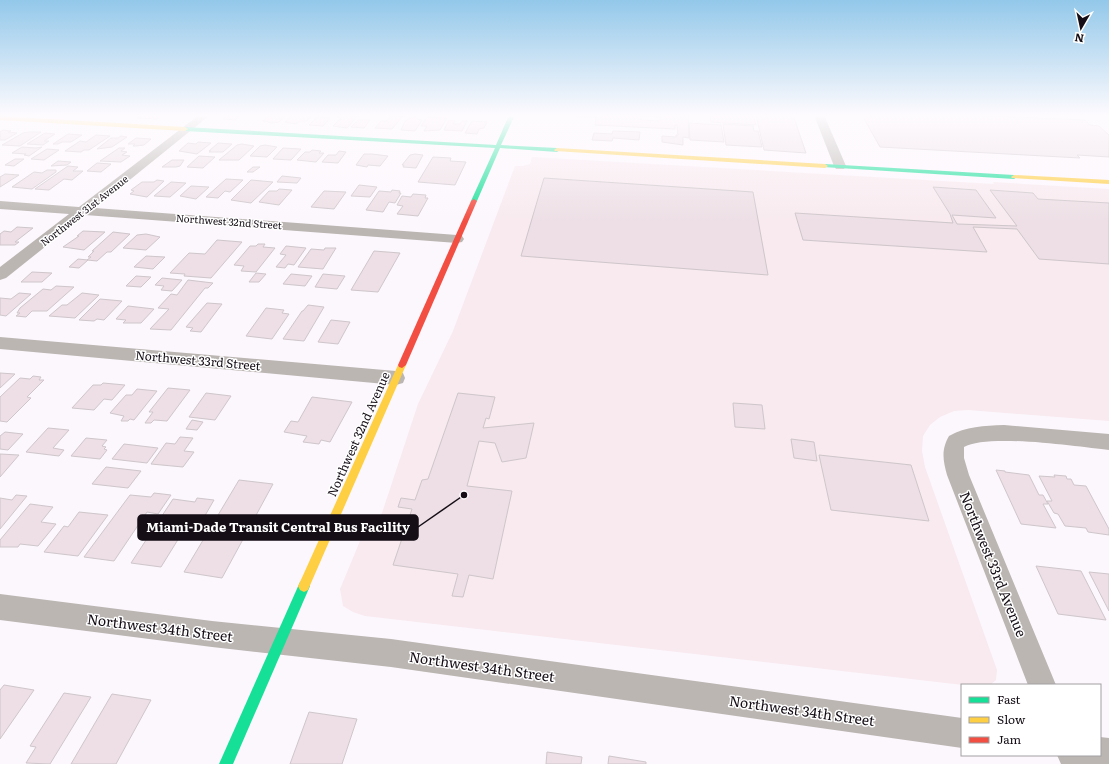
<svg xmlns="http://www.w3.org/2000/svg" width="1109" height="764" font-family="Literata,serif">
<rect width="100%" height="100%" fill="#fcf7fd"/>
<!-- industrial -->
<polygon fill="#f8eaef" points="532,157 994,184 993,182 1109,189 1109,421 968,410 954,411 940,417 930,425 923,436 922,451 925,467 997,670 996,680 990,685 963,685 365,616 353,612 343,606 340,589 360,541 382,513 418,404 453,331 515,166 523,166 530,164"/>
<!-- building -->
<g fill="#eddfe5" stroke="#cec6ca" fill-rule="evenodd">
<polygon points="142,115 163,115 157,119 137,118"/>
<polygon points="227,115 241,115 235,120 223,119"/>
<polygon points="270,115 286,115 279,122 272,123 263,121"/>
<polygon points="293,115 313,115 307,121 300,121 296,124 285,122"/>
<polygon points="338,115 358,115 347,128 333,126 341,118 336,117"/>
<polygon points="573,115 594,115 594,117 580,117 573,116"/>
<path d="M 602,115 L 688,115 L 689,138 L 683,137 L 683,145 L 662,142 L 662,136 L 676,137 L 676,135 L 678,135 L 677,125 L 675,125 L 675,129 L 595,125 L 596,117 L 602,118 ZM 642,116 L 660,117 L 660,121 L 641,120 Z"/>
<polygon points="710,115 753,115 756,125 711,122"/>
<polygon points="756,115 793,115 806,153 764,150"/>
<polygon points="862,115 967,115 1085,120 1090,125 1099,126 1109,135 1109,157 1077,155 1080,158 880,147"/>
<polygon points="391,116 403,116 392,129 375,128 381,121 387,121"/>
<polygon points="317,117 330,118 323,126 309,125"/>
<polygon points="413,117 422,120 415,131 401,130 405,121"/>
<polygon points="427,117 447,118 440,130 424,131 427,126 421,126"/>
<polygon points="358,120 370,120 364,128 351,127"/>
<polygon points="449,120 455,121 453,124 460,124 462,121 467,121 462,131 444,130"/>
<polygon points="472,121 487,122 484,128 479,129 477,134 465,133"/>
<polygon points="689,123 721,125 724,142 690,140"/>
<polygon points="723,124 753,126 754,131 758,131 762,147 726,145"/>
<polygon points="3,130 11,131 8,132 17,133 5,140 0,140 0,132"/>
<polygon points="613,131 640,132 639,140 613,138 612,141 592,140 594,133 612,134"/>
<polygon points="29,132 41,132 20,146 2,145 23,133"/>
<polygon points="45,133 55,134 44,141 49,141 43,145 27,144"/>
<polygon points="68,134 82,135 71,142 62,142 58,144 53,144"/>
<polygon points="96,135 110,136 89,150 84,150 81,152 65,151 80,141 86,142"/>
<polygon points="121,136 127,137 112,147 97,149 111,138 118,138"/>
<polygon points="136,138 151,139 144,145 136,146 133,146 135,144 128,144"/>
<polygon points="198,142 211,143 197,154 179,151 188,143 196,144"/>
<polygon points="218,143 232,144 223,152 209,152 211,151 209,151"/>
<polygon points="242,144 254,146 239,160 219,160 237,145"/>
<polygon points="265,145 277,147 267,157 250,156 260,146"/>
<polygon points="22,147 36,148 42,147 29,156 24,155 26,154 12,153"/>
<polygon points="119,148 125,148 121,151 127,152 122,155 130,156 121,162 100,161"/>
<polygon points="283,148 301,149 291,160 273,159"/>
<polygon points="47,149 59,150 44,160 31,159"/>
<polygon points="312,150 321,151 319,153 324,153 316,162 297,160 305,152 310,152"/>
<polygon points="339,151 346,152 338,163 322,162 328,155 336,155"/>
<polygon points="364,154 372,154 388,156 380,166 368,165 367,167 356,165"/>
<polygon points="415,154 423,155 416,168 403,167 404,165 402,165 410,155"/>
<polygon points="199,156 215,157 203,168 187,167"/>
<polygon points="433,157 451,158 450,161 466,162 455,185 418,182"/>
<polygon points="15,159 24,159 14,166 5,165"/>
<polygon points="172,160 184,160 180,166 176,167 162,167"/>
<polygon points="58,161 71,162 67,165 51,166"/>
<polygon points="97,163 111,164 101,172 87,171"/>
<polygon points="68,166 78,167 73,171 83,171 72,180 64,179 49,190 35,189"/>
<polygon points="253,167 260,167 253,172 247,172"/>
<polygon points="47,170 56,170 56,172 32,189 12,187 34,172 42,173"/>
<polygon points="5,174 19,175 0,187 0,177"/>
<polygon points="282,176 301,178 297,183 277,182"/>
<polygon points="544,178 753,192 768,275 521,256"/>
<polygon points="226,179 243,180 230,192 225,191 218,198 206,197"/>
<polygon points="157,180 164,181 147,197 130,194 134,191 131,190 142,182 154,182"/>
<polygon points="251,180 273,182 251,203 231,200"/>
<polygon points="171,182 186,183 170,197 154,196"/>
<polygon points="359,185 377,187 370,197 351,196"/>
<polygon points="191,186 209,187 196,199 180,196"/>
<polygon points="933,187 976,190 996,218 952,215 957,224 1017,226 990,190 1033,193 1038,199 1109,203 1109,264 1039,259 1017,229 973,227 987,252 803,240 795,213 953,223 950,214"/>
<polygon points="279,189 292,190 279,205 259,202 269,191 277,191"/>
<polygon points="392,190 400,191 399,193 401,193 395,203 389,202 383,212 366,210 379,191 391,192"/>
<polygon points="324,191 346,192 334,209 311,207"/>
<polygon points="413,194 426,195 425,198 428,198 418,216 397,214 403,206 397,205 402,196 411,197"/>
<polygon points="17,227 33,228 15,242 19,242 15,245 0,245 0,234 4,231 11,232"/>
<polygon points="83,231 105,232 84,250 63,247 79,236 77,236"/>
<polygon points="113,232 130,234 111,252 107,252 97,261 87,260 91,257 88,257 94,251 92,251"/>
<polygon points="146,234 160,237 146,250 123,248 137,235"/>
<polygon points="217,240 242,242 211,278 184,276 185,274 170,273 189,253 205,254"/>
<polygon points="258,244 265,244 263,247 275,248 256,272 241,271 244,266 234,265 250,246 256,246"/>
<polygon points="286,246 306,248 294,265 288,264 285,268 276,267 286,255 280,254"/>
<polygon points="325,248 336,248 323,269 298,267 311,249 324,250"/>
<polygon points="374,251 400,253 378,292 351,290"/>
<polygon points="146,256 165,257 153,269 134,267"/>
<polygon points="78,259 88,260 79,268 69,267"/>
<polygon points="32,272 52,273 42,282 21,282"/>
<polygon points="256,273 266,274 259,282 249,282"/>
<polygon points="291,274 312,276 305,286 283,284"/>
<polygon points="323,274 345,276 337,289 315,287"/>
<polygon points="136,276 151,277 141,287 126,286"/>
<polygon points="162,278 182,280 172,291 161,290 164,286 155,285"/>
<polygon points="188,280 213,283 208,288 205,288 171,330 150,329 169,309 158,308 171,294 177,295"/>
<polygon points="56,286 74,287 47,311 32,311 26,317 16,316 20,313 17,313 20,308 43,289 51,290"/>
<polygon points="19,293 31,294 6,316 0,315 0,298 11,299"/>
<polygon points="82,293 99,295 75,318 49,316 62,305 67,305"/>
<polygon points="100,299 122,301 104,320 97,319 94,321 79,320"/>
<polygon points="207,303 222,304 201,332 190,331 193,328 186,327"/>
<polygon points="308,305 324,307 304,341 283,339 302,311 303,311"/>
<polygon points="128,306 154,309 141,323 123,323 126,320 116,319"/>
<polygon points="266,308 284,310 282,313 289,314 272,339 246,336"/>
<polygon points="331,320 350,322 338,344 318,342"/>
<polygon points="0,373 15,374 0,388"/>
<polygon points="33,376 41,377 39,380 44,380 27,397 31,398 7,422 0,421 0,397 20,378 30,379"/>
<polygon points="103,383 125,385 112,400 104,399 94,410 72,408 93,385 101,385"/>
<polygon points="168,388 190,390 167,421 154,420 151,423 145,423 153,412 149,412"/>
<polygon points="137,389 157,391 134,420 130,419 128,421 121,421 124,416 110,413 126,395 132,395"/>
<polygon points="206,393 231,396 215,420 189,417"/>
<polygon points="458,393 495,397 489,419 486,418 483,428 534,423 526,458 502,462 495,443 479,441 467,486 512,491 493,579 469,575 463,597 452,596 458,574 393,565 412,509 398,507 401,498 415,500 422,480 428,479"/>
<polygon points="312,397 352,402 330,442 321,440 319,444 303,442 307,436 284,432 291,421 298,422"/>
<polygon points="733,403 762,405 765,429 735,427"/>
<polygon points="192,420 203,422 197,430 186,429"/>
<polygon points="48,428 69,430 53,448 64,450 59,456 26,452"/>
<polygon points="5,432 23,434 8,450 0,449 0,436"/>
<polygon points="180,437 193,438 184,451 194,452 183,467 151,464 166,443 175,444"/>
<polygon points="86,438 107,440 102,446 106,447 104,449 107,450 100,459 71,456"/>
<polygon points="791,439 814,442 817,461 794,458"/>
<polygon points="124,444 158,448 147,463 112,459"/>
<polygon points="0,454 19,455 0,477"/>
<polygon points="819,455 911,465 929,521 831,510"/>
<polygon points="106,467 141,471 128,488 92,484"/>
<polygon points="996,470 1005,471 1005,472 1029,475 1039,495 1043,495 1048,504 1043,504 1056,528 1021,524"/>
<polygon points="1054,475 1066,476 1067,479 1071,479 1074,485 1086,486 1109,529 1109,535 1088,532 1086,528 1065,526 1058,514 1054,513 1047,501 1052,501 1039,476 1055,477"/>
<polygon points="239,480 273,484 222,578 184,572"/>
<polygon points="154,493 171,495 158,514 147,512 114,561 84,557 130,495 151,497"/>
<polygon points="16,495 27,496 0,529 0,498 12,500"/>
<polygon points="197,498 214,500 203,519 192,517 161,567 131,563 173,499 195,502"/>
<polygon points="30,504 53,507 41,522 56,524 38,546 20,544 18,547 0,547 0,540"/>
<polygon points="79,512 108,515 78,556 44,552 64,526 68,527"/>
<polygon points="1036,566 1081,571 1106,620 1058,614"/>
<polygon points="1089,572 1109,574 1109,611"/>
<polygon points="4,685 34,690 0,739 0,690"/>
<polygon points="64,693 91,697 50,764 26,763 36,747 30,746"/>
<polygon points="112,694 151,700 116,764 71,764"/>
<polygon points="309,712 357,719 342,764 290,764"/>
<polygon points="547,752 582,757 581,764 546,764"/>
<polygon points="609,756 646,762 646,764 608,764"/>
</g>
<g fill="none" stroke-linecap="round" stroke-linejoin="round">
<!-- street -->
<g fill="#bbb6b2" fill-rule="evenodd">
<polygon points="199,115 210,115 95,208 457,235 462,236 464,239 462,242 457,243 85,215 6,278 0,280 0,267 69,214 0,209 0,201 79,207"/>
<polygon points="814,115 824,115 846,166 844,169 836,169 834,166"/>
<polygon points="0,337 396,371 403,373 405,378 403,383 396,385 0,349"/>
<path d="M 1004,425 L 1109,434 L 1109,450 C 1079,447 988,433 964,447 L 964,458 L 969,475 L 1056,685 L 1028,685 L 947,475 C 943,460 941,450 949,436 C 966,426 984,426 1004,425 Z"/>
<polygon points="0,594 212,621 391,639 962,718 962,748 391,667 212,647 0,620"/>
<polygon points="1100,737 1109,738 1109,764 1061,764 1057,755 1100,755"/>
</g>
<!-- fast -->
<g fill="#16e098" fill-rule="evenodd">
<polygon points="509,115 515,115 501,145 557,148 560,150 557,152 500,148 477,201 474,203 471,201 495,148 185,131 182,129 185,127 496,145"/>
<polygon points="825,164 1014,175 1017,177 1014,179 823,167 823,165"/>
<polygon points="304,580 308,582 310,586 233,764 219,764 300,582"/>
</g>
<!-- slow -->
<g fill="#ffcf43" fill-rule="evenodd">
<polygon points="0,116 185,127 188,129 185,131 0,120"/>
<polygon points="557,148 825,164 828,166 825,168 555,151 554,150"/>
<polygon points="1014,175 1109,180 1109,184 1012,178 1011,177"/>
<polygon points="402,362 406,365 308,590 304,592 300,590 298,586 300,582 398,365"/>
</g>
<!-- jam -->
<polygon fill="#f24e42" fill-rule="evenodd" points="474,199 477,201 406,365 402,368 399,367 398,365 471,201"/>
</g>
<!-- sky -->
<linearGradient id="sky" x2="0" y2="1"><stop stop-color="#93c8ea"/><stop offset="0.52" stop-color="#fefbfe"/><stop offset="1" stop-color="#fefbfe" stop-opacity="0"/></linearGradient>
<rect width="1109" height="222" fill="url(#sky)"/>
<g text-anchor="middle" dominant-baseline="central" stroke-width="3" stroke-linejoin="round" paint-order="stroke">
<!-- far-street labels -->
<g font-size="10" fill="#150e16" stroke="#fff">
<text transform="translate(84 210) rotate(-38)">Northwest 31st Avenue</text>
<text transform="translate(229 221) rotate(4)">Northwest 32nd Street</text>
</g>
<!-- street labels -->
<g font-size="12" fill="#150e16" stroke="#fff">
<text transform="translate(198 360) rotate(5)">Northwest 33rd Street</text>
<text transform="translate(358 434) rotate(-66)">Northwest 32nd Avenue</text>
</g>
<!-- near-street labels -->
<g font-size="14" fill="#150e16" stroke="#fff">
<text transform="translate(994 564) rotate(68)">Northwest 33rd Avenue</text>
<text transform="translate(160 627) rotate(7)">Northwest 34th Street</text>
<text transform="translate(482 666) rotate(8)">Northwest 34th Street</text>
<text transform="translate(802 710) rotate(8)">Northwest 34th Street</text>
</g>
</g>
<!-- callouts -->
<path fill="none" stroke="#150e16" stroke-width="1.5" d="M464 495L418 527"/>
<circle fill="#150e16" stroke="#fff" stroke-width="1.5" cx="464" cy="495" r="4"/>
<rect fill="#150e16" stroke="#150e16" stroke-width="1.5" x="138" y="515" width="280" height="25" rx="4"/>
<g font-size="13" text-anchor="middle" font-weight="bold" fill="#fff">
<text x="278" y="532">Miami-Dade Transit Central Bus Facility</text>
</g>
<!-- legend -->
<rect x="961" y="684" width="140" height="72" fill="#ffffff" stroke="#a19fa2"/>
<rect x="969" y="697" width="20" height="6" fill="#16e098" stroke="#a19fa2"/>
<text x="997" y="704" font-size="12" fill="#150e16">Fast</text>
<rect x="969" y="717" width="20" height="6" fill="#ffcf43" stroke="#a19fa2"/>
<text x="997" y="724" font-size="12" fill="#150e16">Slow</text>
<rect x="969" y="737" width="20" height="6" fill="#f24e42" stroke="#a19fa2"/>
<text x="997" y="744" font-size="12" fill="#150e16">Jam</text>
<!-- north arrow -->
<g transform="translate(1081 28) rotate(189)" stroke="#ffffff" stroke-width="3" paint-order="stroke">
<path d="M0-3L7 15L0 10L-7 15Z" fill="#150e16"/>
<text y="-6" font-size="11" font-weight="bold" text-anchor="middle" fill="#150e16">N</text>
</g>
</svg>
